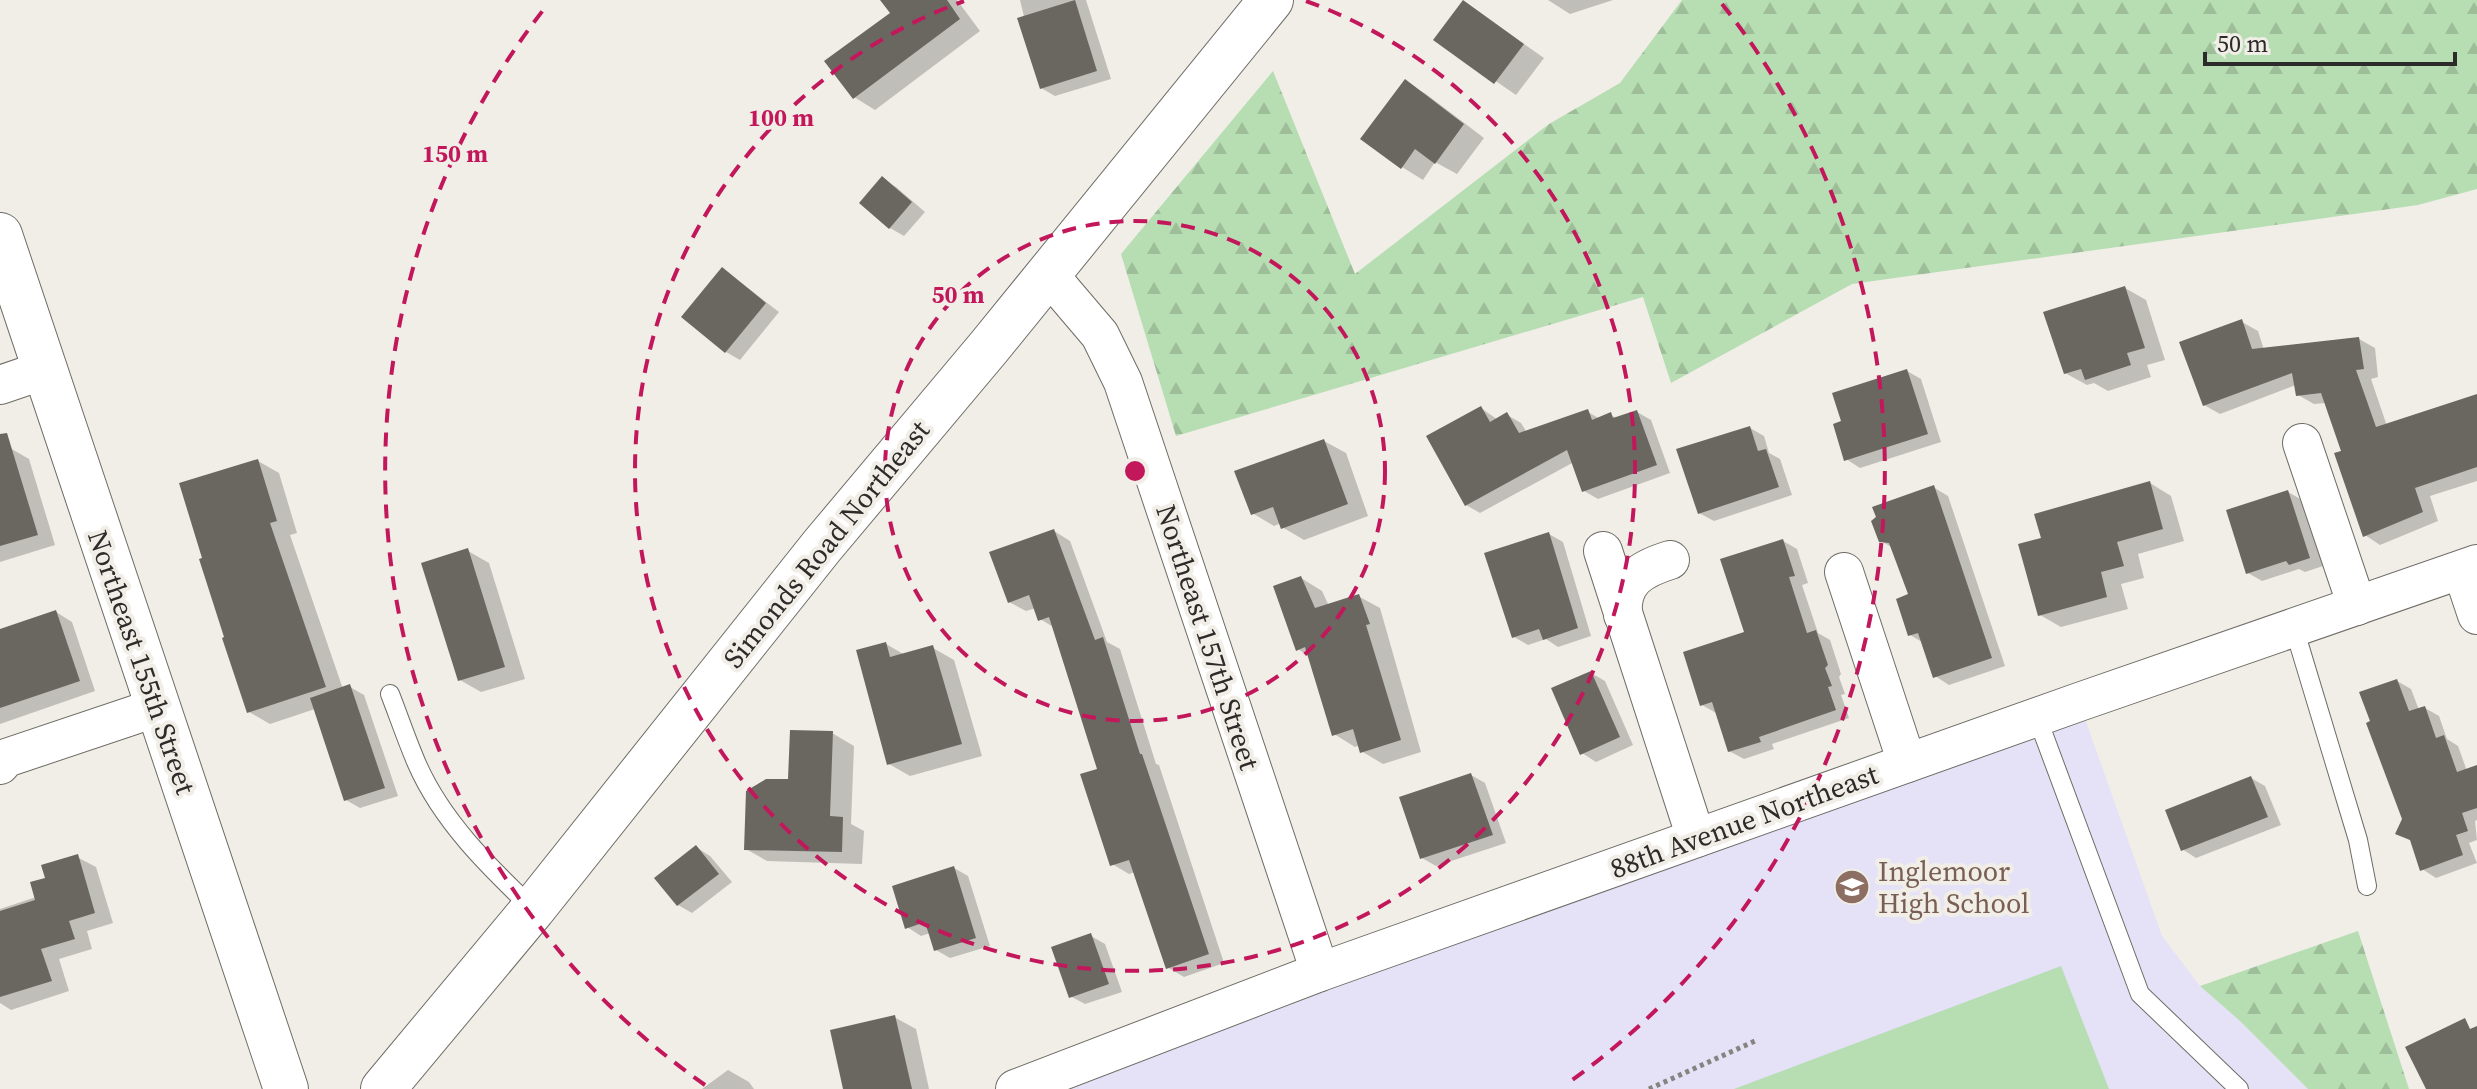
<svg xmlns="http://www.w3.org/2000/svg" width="2477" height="1089" font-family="'Source Serif 4',serif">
<defs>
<pattern id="forest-firs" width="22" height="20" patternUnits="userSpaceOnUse" patternTransform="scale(2)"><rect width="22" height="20" fill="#b7ddb3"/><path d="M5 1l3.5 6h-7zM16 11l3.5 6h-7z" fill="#9ebe9a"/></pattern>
</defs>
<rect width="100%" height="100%" fill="#f1eee7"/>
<!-- education -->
<polygon fill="#e5e1f7" points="2079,702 2162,936 2200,986 2240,1021 2308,1089 1015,1089"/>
<!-- forest -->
<g fill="url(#forest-firs)">
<polygon points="1682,0 2477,0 2477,189 2418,205 1852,284 1671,383 1643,297 1176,436 1121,254 1273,71 1355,274 1549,124 1620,83"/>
<polygon points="2358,931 2409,1089 2308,1089 2240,1021 2200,986"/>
</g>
<!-- garden -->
<polygon fill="#b7ddb3" points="2061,966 2109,1089 1734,1089"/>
<!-- shadow -->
<g fill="#0003">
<polygon points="882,0 957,0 980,31 875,110 854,97 892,13"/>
<polygon points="1020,0 1086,0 1111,79 1055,96 1041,88"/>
<polygon points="1548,0 1613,0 1570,14"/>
<polygon points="1464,2 1544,58 1516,95 1436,40"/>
<polygon points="1405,82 1426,94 1484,138 1457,174 1435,162 1423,180 1402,167"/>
<polygon points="882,179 896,187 925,212 904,236 890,228 862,203"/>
<polygon points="723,269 779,312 740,360 726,352 684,317"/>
<polygon points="2125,288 2146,300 2165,360 2147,365 2151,377 2108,391 2094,383 2087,385 2065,373"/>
<polygon points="2242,322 2258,331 2264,350 2359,339 2375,348 2378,377 2371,379 2387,426 2477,396 2477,481 2430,496 2438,521 2380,545 2365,535 2343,452 2326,403 2314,404 2298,395 2296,385 2220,414 2204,405"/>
<polygon points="1907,371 1921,379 1941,442 1860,468 1846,459"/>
<polygon points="1481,408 1498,420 1507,415 1521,423 1527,433 1588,412 1600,419 1611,415 1618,419 1637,412 1651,420 1670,473 1598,499 1584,491 1574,462 1480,513 1466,505"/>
<polygon points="1750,428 1764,436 1769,453 1780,459 1792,495 1714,521 1699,513"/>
<polygon points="1324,441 1346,453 1368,516 1304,540 1282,527 1281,523 1274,526 1252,513"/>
<polygon points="10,448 29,459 55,545 0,562 0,451"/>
<polygon points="258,461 279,473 297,533 290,535 343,689 350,687 364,695 398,796 360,808 346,800 315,709 270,724 249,712"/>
<polygon points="2150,483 2171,496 2184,541 2138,554 2144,578 2121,584 2128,609 2061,627 2040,615"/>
<polygon points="1933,487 1948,496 2005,666 1949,685 1935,676 1924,643 1910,635 1910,596 1893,548 1881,541 1878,517"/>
<polygon points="2288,492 2302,500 2323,566 2305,572 2299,569 2262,581 2248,573"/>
<polygon points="1054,531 1070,541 1107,642 1120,649 1156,764 1159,765 1224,963 1184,977 1167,967 1135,872 1129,874 1112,864 1099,770 1055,628 1040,619 1036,608 1026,611 1009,602"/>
<polygon points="1549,534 1563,542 1591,636 1558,647 1546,639 1528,645 1514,637"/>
<polygon points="1783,541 1797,549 1808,583 1802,585 1818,633 1830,640 1841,674 1839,677 1845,694 1841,695 1849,718 1772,744 1774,749 1744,759 1729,751 1716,713 1702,705 1747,633"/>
<polygon points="468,551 489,563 525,679 481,692 460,680"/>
<polygon points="1301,578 1322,591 1329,606 1358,596 1380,608 1421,752 1383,764 1361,751 1360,745 1355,747 1334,734 1310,657 1298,649"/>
<polygon points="56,612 72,622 95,691 0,724 0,631"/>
<polygon points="886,644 905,655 933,648 954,660 982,756 910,776 889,764"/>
<polygon points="1591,673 1605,681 1633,745 1596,762 1582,753"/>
<polygon points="2397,681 2411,689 2419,710 2425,708 2439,716 2447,739 2458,746 2467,771 2477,767 2477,820 2475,821 2477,840 2469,843 2477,863 2436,878 2422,869 2413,842 2398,833 2405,819"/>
<polygon points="832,733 854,746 851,824 864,831 862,864 767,861 746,849 790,781"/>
<polygon points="1471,775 1485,783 1506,843 1436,866 1422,858"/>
<polygon points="2251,778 2265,786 2281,825 2196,858 2182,849"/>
<polygon points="696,847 710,856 732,882 692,913 678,905"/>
<polygon points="77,857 96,867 113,923 87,931 92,949 59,959 69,991 11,1010 0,1003 0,909 36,897 48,879"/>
<polygon points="954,868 968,876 990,946 950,958 936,950 930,933 921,936 907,927"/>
<polygon points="1091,936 1105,944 1122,992 1085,1004 1070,996"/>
<polygon points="894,1017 916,1029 929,1089 845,1089"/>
<polygon points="728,1070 749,1082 754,1089 702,1089"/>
</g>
<!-- building -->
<g fill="#6a6761">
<polygon points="880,0 947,0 960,19 853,99 824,61 890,13"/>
<polygon points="1075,0 1097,71 1040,89 1017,18"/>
<polygon points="1463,0 1524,44 1494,84 1433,40"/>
<polygon points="1405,79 1464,124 1435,164 1415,149 1401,169 1360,139"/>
<polygon points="882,176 912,202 889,229 859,203"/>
<polygon points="722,267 766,303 725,353 681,317"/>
<polygon points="2125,286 2145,348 2127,353 2131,365 2085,380 2081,369 2064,374 2043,312"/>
<polygon points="2242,319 2252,349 2359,337 2364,369 2356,370 2376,427 2477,394 2477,467 2415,488 2423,512 2363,537 2334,453 2341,451 2321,393 2296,396 2292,373 2203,406 2179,342"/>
<polygon points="1907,369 1928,434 1844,461 1833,424 1841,421 1832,393"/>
<polygon points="1481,406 1490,422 1507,412 1519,433 1588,409 1592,420 1611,412 1613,418 1637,410 1657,465 1582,492 1567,450 1465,506 1426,436"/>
<polygon points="1750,426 1758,451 1766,449 1779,487 1698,514 1676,449"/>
<polygon points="7,433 38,535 0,546 0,434"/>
<polygon points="1324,439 1348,504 1281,529 1273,507 1251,515 1234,471"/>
<polygon points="258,459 277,521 270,523 326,687 247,713 222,638 224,637 199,559 202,558 179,483"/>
<polygon points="2150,481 2163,529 2117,542 2124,566 2101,572 2107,597 2038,616 2018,544 2041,538 2034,514"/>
<polygon points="1934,485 1992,658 1933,678 1918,633 1908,636 1896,599 1908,594 1889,543 1879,542 1871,521 1876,517 1872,507"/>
<polygon points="2288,490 2310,558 2289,565 2286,561 2246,574 2226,510"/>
<polygon points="1054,529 1095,640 1103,637 1140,754 1142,754 1209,954 1166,969 1129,860 1110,866 1080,774 1097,769 1049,617 1038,621 1029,595 1008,603 989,552"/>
<polygon points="1549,532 1578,628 1543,640 1539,629 1512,638 1484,553"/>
<polygon points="1783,539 1795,576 1789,577 1807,633 1816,630 1828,665 1825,668 1832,686 1828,687 1836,710 1759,737 1761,742 1728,752 1712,702 1700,706 1683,652 1744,632 1720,559"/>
<polygon points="468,548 505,667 458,681 421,563"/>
<polygon points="1301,576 1315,608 1359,594 1370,624 1366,625 1401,740 1360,753 1353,729 1332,736 1305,647 1296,651 1273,586"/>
<polygon points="56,610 80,681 0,708 0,629"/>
<polygon points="886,642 890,657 933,645 962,744 887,765 856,650"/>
<polygon points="1591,671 1620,737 1580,755 1551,688"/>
<polygon points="2397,679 2409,711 2425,706 2436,738 2444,735 2457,772 2477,765 2477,808 2462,813 2468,831 2456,835 2463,855 2420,871 2410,840 2395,834 2402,819 2366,723 2370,721 2359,692"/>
<polygon points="350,684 385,788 344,801 310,698"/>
<polygon points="790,730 833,731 830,816 843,817 842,852 744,850 746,791 766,779 788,779"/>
<polygon points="1471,773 1493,835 1420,859 1399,797"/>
<polygon points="2251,776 2268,817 2181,851 2165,810"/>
<polygon points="696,845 719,874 677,906 654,878"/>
<polygon points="78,854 95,913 69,921 75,939 41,949 52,981 0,997 0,911 35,900 30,882 45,878 41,865"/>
<polygon points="954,866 976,938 934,951 925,922 905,929 892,886"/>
<polygon points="1091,933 1109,984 1069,998 1051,947"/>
<polygon points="895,1015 912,1089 843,1089 830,1030"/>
<polygon points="2465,1018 2470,1029 2477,1026 2477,1089 2426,1089 2405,1047"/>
</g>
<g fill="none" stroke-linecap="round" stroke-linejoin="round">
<defs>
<g id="lane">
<polyline points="2294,628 2358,840 2367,886"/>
<path d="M 390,694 C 399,717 407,741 417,764 C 442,821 488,866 533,909"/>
<polyline points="2037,717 2140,994 2239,1089"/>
</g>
<g id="street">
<polyline points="1049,275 1100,335 1123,382 1320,972"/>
<polyline points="0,385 44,370"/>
<polyline points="2302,443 2357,606"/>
<polyline points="1603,551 1696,838"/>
<polyline points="2462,570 2477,615"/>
<polyline points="1844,572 1907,763"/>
<path d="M 1623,615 C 1620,581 1641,569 1670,560"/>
<polyline points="0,765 6,758 158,707"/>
<polyline points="1015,1089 1320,972 2079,702 2477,564"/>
</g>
<g id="secondary">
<polyline points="0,235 286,1089"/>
<polyline points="383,1089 533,909 822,546 989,347 1271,0"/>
</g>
</defs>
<!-- lane casing -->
<use href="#lane" stroke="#6f6c66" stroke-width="20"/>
<!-- street casing -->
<use href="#street" stroke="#6f6c66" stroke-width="40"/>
<!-- secondary casing -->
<use href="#secondary" stroke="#6f6c66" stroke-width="46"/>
<!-- path -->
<polyline stroke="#868480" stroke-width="5" stroke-dasharray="4 4" stroke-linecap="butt" points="1649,1089 1755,1041"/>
<!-- lane -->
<use href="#lane" stroke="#fff" stroke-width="18"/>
<!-- street -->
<use href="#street" stroke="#fff" stroke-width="38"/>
<!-- secondary -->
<use href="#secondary" stroke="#fff" stroke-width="44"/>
</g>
<!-- distance rings -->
<g fill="none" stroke="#c2185b" stroke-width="4" stroke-dasharray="14 10">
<circle cx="1135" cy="471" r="250"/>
<path d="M1306 1A500 500 0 1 1 964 1"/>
<path d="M705 1085A750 750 0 0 1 548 4M1722 4A750 750 0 0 1 1565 1085"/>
</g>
<!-- icons -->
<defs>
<symbol id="school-disc" viewBox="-11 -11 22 22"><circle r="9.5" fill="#8d6e63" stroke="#f1eee7"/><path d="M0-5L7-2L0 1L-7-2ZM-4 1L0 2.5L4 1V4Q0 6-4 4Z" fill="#fff"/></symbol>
</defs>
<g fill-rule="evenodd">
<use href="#school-disc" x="1832" y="867" width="40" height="40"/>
</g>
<g text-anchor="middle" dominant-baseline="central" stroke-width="8" stroke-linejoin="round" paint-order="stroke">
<!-- street labels -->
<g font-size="28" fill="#2d2b29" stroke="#f1eee7">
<text transform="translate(826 544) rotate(-51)">Simonds Road Northeast</text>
<text transform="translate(1208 637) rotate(72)">Northeast 157th Street</text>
<text transform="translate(142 662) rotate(71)">Northeast 155th Street</text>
<text transform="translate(1744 821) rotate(-20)">88th Avenue Northeast</text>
</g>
<!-- education labels -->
<g font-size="28" fill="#785e54" stroke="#f1eee7" text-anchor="start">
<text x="1878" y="871">Inglemoor<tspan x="1878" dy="32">High School</tspan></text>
</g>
</g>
<circle cx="1135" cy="471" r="12" fill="#c2185b" stroke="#f1eee7" stroke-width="4"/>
<g font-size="24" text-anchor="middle" font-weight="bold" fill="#c2185b" stroke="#f1eee7" stroke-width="8" stroke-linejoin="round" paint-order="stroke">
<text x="781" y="126">100 m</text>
<text x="455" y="162">150 m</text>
<text x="958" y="303">50 m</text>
</g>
<!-- scale -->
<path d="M2205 52v12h250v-12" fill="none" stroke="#2d2b29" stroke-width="4"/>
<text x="2217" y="52" font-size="24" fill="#2d2b29" stroke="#f1eee7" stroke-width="6" paint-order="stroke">50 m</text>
</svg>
